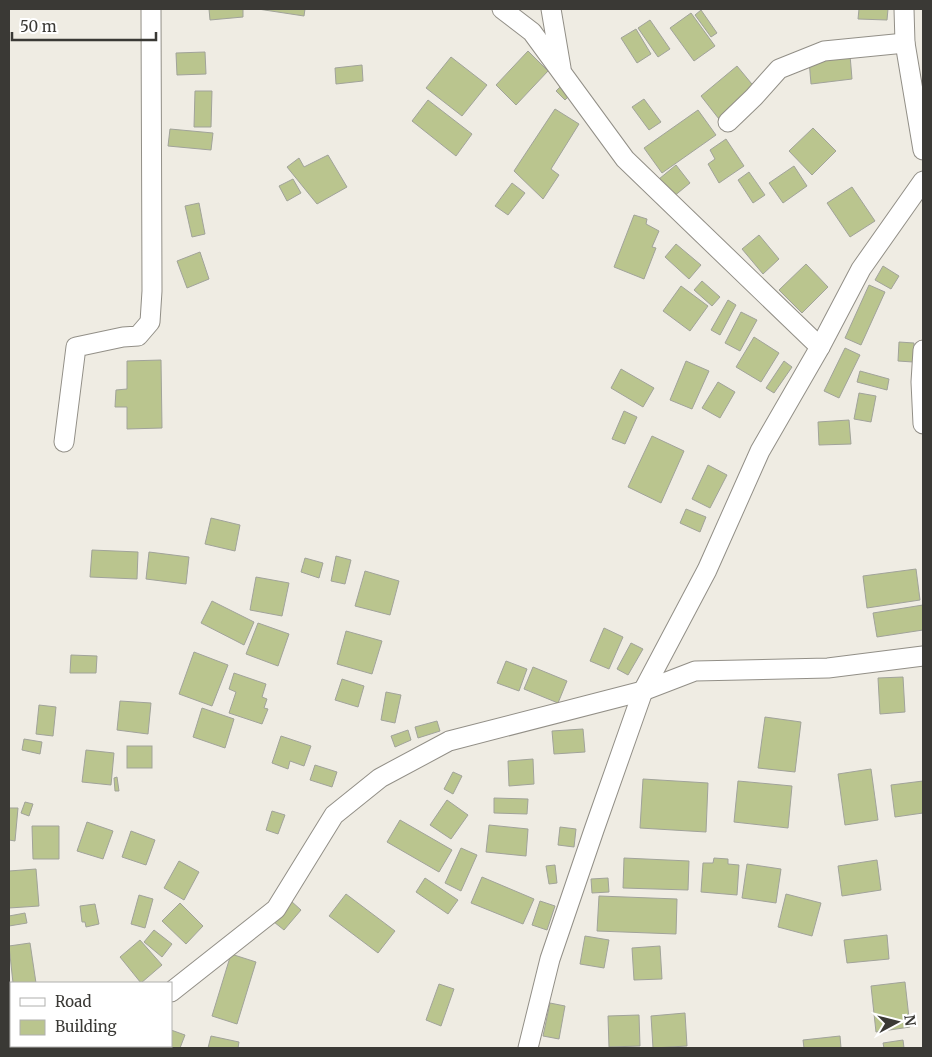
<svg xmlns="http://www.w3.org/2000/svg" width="932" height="1057" font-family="Merriweather,serif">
<rect width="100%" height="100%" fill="#efece3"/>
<!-- building -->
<g fill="#bac58e" stroke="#a1a39a">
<polygon points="209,9 243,9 243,17 210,20"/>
<polygon points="258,9 305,9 304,16"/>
<polygon points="859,9 888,9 887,20 858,19"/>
<polygon points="701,10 717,33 711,37 695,15"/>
<polygon points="691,13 715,46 694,61 670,28"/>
<polygon points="650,20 670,49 658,57 638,28"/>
<polygon points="636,29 651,54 637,63 621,38"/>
<polygon points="528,51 548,71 516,105 496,85"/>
<polygon points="205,52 206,74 177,75 176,53"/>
<polygon points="850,55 852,79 811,84 809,60"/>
<polygon points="451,57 487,85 462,116 426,88"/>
<polygon points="362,65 363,81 336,84 335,68"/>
<polygon points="737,66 756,89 719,119 701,96"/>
<polygon points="564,83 573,92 565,100 556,91"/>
<polygon points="195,91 212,91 211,127 194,127"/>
<polygon points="644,99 661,122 649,130 632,107"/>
<polygon points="428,100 472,134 456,156 412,121"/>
<polygon points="555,109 579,124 551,169 559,175 543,199 514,171"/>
<polygon points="698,110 716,135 662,173 644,148"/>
<polygon points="813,128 836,151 812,175 789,151"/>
<polygon points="170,129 213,133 211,150 168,146"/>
<polygon points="726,139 744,166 719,183 708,164 715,159 710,150"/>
<polygon points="328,155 347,187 317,204 287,167 299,158 304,167"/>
<polygon points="676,165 690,183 673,197 659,179"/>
<polygon points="794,166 807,186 783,203 769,183"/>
<polygon points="749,172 765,195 753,203 738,180"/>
<polygon points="293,179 301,193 287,201 279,186"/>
<polygon points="512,183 525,193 508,215 495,206"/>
<polygon points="852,187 875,221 850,237 827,203"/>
<polygon points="199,203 205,234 192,237 185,206"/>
<polygon points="634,215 647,219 646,224 659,231 652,247 656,248 644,279 614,267"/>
<polygon points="759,235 779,259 763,274 742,249"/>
<polygon points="676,244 701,265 689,279 665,257"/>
<polygon points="200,252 209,279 187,288 177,261"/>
<polygon points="806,264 828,287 802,313 779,290"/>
<polygon points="883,266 899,276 891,289 875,280"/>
<polygon points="702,281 720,297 712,306 694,290"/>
<polygon points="869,285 885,292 861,345 845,338"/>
<polygon points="681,286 708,306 690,331 663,311"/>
<polygon points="728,300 736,305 720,335 711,330"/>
<polygon points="741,312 757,320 740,351 725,343"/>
<polygon points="754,337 779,353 761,382 736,367"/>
<polygon points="899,342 914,343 913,362 898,361"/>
<polygon points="845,348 860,355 839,398 824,391"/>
<polygon points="161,360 162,428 127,429 127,407 115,407 116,390 127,389 127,361"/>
<polygon points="686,361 709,371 692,409 670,400"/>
<polygon points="784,361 792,367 774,393 766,388"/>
<polygon points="621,369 654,388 643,407 611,388"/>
<polygon points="860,371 889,379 887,390 857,382"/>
<polygon points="718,382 735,392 720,418 702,408"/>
<polygon points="859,393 876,396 871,422 854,419"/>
<polygon points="624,411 637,417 625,444 612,439"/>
<polygon points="849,420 851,444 819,445 818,422"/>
<polygon points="652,436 684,451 661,503 628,487"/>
<polygon points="708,465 727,475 710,508 692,499"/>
<polygon points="686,509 706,517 700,532 680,523"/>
<polygon points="211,518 240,525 235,551 205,544"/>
<polygon points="92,550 138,552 137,579 90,577"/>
<polygon points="149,552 189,557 186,584 146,579"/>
<polygon points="336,556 351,560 345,584 331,581"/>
<polygon points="305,558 323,563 319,578 301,572"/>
<polygon points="916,569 920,600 867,608 863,576"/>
<polygon points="365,571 399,581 390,615 355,606"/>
<polygon points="256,577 289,583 282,616 250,610"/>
<polygon points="212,601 254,622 244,645 201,623"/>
<polygon points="923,605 923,630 877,637 873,613"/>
<polygon points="258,623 289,634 278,666 246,654"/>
<polygon points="604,628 623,637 609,669 590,661"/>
<polygon points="346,631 382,641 372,674 337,664"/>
<polygon points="631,643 643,649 628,675 617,669"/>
<polygon points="194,652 228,665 212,706 179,694"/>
<polygon points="71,655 97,656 96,673 70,673"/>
<polygon points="506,661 527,669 519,691 497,683"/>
<polygon points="533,667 567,681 558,703 524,689"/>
<polygon points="234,673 266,684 262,697 267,699 264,708 268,709 262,724 229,713 236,692 229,689"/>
<polygon points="903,677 905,712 880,714 878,678"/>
<polygon points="342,679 364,686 358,707 335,700"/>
<polygon points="386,692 401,695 395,723 381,720"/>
<polygon points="120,701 151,703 148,734 117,730"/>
<polygon points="39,705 56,707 53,736 36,734"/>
<polygon points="202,708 234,719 225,748 193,737"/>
<polygon points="765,717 801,722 795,772 758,768"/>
<polygon points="437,721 440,731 418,738 415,727"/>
<polygon points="583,729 585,752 554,754 552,731"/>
<polygon points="408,730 411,740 395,747 391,736"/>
<polygon points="281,736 311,746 304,766 290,761 288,769 272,763"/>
<polygon points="24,739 42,742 40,754 22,750"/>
<rect x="127" y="746" width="25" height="22"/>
<polygon points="86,750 114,753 111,785 82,782"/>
<polygon points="533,759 534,784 509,786 508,761"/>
<polygon points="315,765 337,772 332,787 310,780"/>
<polygon points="871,769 878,820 845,825 838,774"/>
<polygon points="453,772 462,776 453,794 444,789"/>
<polygon points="117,777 119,791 115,791 114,778"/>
<polygon points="643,779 708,783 706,832 640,828"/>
<polygon points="738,781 792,786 788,828 734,822"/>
<polygon points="923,781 923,813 895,817 891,785"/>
<polygon points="494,798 528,799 527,814 494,813"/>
<polygon points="447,800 468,815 451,839 430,825"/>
<polygon points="25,802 33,804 29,816 21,813"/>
<polygon points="9,808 18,808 15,841 9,840"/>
<polygon points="272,811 285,815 278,834 266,830"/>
<polygon points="400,820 452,850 439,872 387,842"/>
<polygon points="87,822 113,831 103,859 77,851"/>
<polygon points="489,825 528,829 526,856 486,852"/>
<polygon points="32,826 59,826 59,859 33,859"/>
<polygon points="560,827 576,829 574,847 558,845"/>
<polygon points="131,831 155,840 146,865 122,857"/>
<polygon points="461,848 477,855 461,891 445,883"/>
<polygon points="624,858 689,861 688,890 623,888"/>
<polygon points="714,858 728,859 728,864 739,865 737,895 701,892 703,863 713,863"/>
<polygon points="877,860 881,890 842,896 838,866"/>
<polygon points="179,861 199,872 184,900 164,888"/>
<polygon points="747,864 781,869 776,903 742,898"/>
<polygon points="555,865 557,883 549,884 546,866"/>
<polygon points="36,869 39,906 9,908 9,871"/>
<polygon points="482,877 534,899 523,924 471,903"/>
<polygon points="425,878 458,900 448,914 416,892"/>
<polygon points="608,878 609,892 592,893 591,879"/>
<polygon points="346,894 395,931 378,953 329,916"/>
<polygon points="786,894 821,903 812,936 778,927"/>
<polygon points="139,895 153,899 145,928 131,924"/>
<polygon points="599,896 677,899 676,934 597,931"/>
<polygon points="291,901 301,910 284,930 274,922"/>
<polygon points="540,901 555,906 547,930 532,925"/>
<polygon points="180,903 203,926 186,944 162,921"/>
<polygon points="95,904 99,924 86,927 85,922 82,922 80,906"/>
<polygon points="25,913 27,923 9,926 9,916"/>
<polygon points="154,930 172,944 162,957 144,942"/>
<polygon points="887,935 889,959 847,963 844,940"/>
<polygon points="585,936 609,940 604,968 580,964"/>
<polygon points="140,940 162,965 141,983 120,957"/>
<polygon points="30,943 36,983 13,983 9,946"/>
<polygon points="660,946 662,979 634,980 632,948"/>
<polygon points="231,954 256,962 237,1024 212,1016"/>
<polygon points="905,982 910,1027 876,1032 871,986"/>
<polygon points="439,984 454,989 441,1026 426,1020"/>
<polygon points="550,1003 565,1006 559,1039 543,1036"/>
<polygon points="685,1013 687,1046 653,1048 651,1016"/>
<polygon points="639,1015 640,1046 609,1047 608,1016"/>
<polygon points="171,1030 185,1035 180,1048 151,1048 152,1046 171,1046"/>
<polygon points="211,1036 239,1042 238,1048 208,1048"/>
<polygon points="840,1036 841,1048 804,1048 803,1040"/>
<polygon points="903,1040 904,1048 884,1048 883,1043"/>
</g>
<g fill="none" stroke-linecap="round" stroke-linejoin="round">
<defs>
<g id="minor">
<polyline points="502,9 532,32 625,159 820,347"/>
<polyline points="551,9 561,68"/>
<polyline points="904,9 905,43 923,150"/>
<polyline points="728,122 754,97 779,69 824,51 905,43"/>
<polyline points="923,350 921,382 923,424"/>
<polyline points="64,442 76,347 123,337 138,336 150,322 152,291 151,9"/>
<polyline points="171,992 276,909 334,815 380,778 449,741 643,691 695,671 828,668 923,656"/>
<polyline points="101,1048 104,1046"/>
<polyline points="528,1048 550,959 594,830 643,691 707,570 760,451 820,347 861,269 923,181"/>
</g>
</defs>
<!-- minor casing -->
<use href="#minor" stroke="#928f87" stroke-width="21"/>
<!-- minor -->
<use href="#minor" stroke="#fff" stroke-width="19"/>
</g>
<!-- border -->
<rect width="932" height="1057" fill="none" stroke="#3a3935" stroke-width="20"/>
<!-- legend -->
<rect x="10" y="982" width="162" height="65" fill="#ffffff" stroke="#b0b0ae"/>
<rect x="20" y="998" width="25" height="8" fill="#ffffff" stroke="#b0b0ae"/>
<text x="55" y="1007" font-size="15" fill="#3a3935">Road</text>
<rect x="20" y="1020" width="25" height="15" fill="#bac58e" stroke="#b0b0ae"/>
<text x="55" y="1032" font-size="15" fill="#3a3935">Building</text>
<!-- north arrow -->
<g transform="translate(897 1022) rotate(83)" stroke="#ffffff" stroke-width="4" paint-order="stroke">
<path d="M0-4L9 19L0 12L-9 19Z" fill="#3a3935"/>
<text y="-8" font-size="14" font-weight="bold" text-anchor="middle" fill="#3a3935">N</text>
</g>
<!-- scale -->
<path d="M12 32v8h144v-8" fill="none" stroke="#3a3935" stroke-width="2.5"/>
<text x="20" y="32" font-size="15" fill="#3a3935" stroke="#ffffff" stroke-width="4" paint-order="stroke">50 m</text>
</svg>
